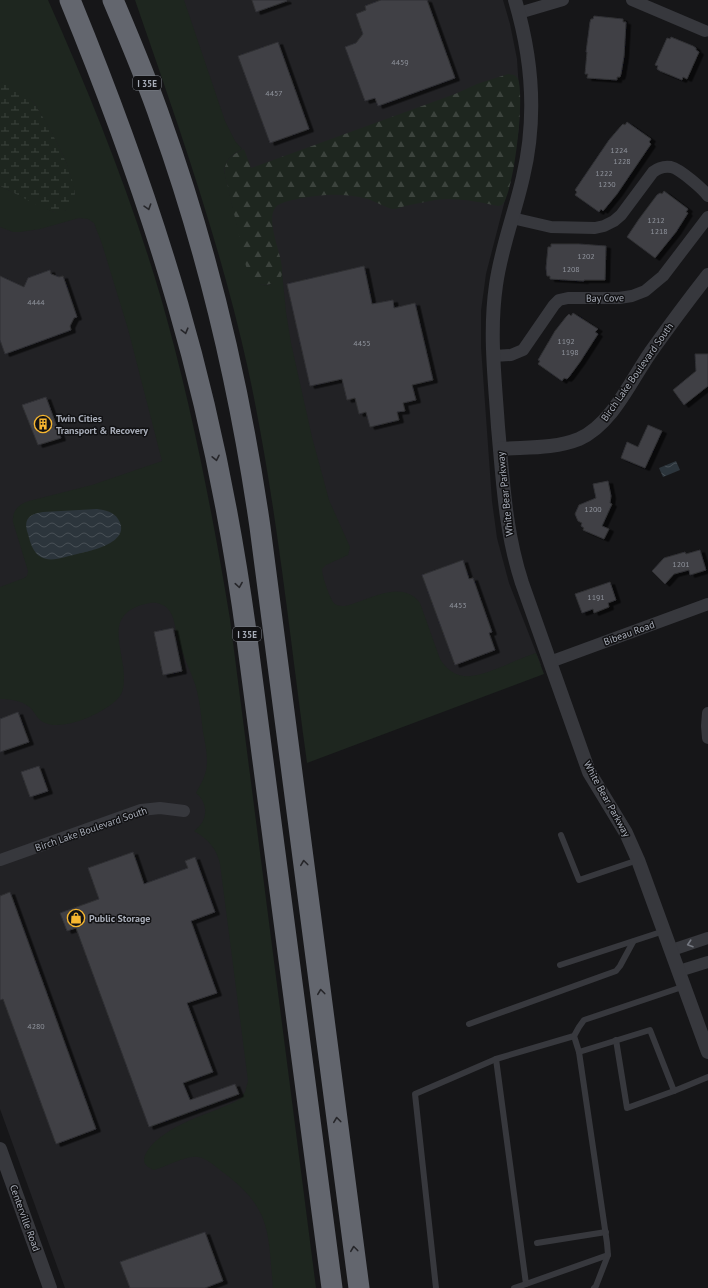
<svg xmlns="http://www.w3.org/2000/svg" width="708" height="1288" font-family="'PT Sans',sans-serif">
<defs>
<pattern id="forest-firs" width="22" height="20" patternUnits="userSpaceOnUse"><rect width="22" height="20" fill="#1e261f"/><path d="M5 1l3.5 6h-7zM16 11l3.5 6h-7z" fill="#3c433d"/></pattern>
<pattern id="wetland-marsh" width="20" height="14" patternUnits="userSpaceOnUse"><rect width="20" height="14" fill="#1e261f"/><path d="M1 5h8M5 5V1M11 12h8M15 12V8" fill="none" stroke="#3c433d"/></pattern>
<pattern id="water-waves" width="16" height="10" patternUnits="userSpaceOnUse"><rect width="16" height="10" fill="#2c353c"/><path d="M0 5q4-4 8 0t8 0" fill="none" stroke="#485056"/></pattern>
<filter id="shadow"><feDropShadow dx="4.5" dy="2.5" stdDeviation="0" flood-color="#0009"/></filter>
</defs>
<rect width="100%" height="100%" fill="#161618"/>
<!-- built -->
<g fill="#222225">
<polygon points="0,0 15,0 152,341 296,1288 65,1288 0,1109"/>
<polygon points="168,0 503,0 510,24 517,59 520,105 519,128 512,173 486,274 481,311 481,347 492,501 497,538 509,583 541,665 320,745 295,561"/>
</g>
<!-- grass -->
<g fill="#1e261f">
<path d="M 0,0 L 48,0 C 91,96 131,196 161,298 C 191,403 212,510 230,619 L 316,1288 L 273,1288 C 268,1233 272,1209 224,1173 C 217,1168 207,1158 198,1157 C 186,1155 166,1167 154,1170 C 149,1168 144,1165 144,1160 C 144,1155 148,1150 151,1146 C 175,1120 211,1115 240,1099 L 245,1092 L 248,1081 L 220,864 C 217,849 208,839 194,831 C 208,821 209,804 196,793 C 201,784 207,774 207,762 C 207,752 205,742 203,732 C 201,716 200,700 195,684 C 190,669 182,654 178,639 C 175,630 175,615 167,608 C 163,604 155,602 150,603 C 103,612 122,643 124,675 C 124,682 124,690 120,696 C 108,712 62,733 43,722 C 39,720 36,715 33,711 C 26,701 11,699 0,699 L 0,587 L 24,578 L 27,576 L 28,571 L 13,522 C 12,510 19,504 29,501 L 92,485 L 162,461 L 128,329 L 102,244 L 94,223 L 88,219 L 79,218 L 40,229 L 20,232 L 13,232 L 0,227 L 0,186 L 54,212 L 66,210 L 75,196 C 71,167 57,141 42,116 C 39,111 36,105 32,101 C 25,94 9,85 0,82 Z"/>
<path d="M 135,0 L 184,0 L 225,121 L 235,141 L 242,149 C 233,154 226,159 224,170 L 248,271 C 252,280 263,291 274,282 C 277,279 279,275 282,272 L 281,262 L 286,312 L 291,343 L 312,437 L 329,500 L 350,547 L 348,555 L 326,565 L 322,569 C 322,576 330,600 335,604 C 338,606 342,606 345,606 C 368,601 401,578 420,603 L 440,659 C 456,685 478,676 501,667 C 513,662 524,657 536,653 L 544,674 L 307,763 C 289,631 276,499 248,369 C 220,242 177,122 135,0 Z"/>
</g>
<!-- forest -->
<path fill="url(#forest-firs)" d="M 508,74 L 514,75 C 516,76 517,77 518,79 C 525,96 514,193 502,205 L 498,206 C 477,202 457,197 435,200 C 425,202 415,204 405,206 C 401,207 397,209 393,209 C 389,209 374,201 368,199 C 345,193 324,194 301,198 C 294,200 285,201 278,205 C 262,217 284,256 282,273 C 281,284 263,288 255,282 C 250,278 248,272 246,266 L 225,174 C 223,161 233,154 244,149 L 251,168 L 455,94 L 477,84 Z"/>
<!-- wetland -->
<path fill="url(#wetland-marsh)" d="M 0,82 C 12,85 23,91 31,100 C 45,116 77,177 75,197 C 74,206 65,213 56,212 C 43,210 14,192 0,186 Z"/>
<!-- water -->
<g fill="url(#water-waves)">
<polygon points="676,461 680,470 663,477 659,468"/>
<path d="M 97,509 C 105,510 114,512 118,519 C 133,542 91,551 77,554 C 67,556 51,563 41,557 C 33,553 30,542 28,534 C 23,519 29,514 43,512 Z"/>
</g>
<!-- building -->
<g fill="#404145" stroke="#303034" filter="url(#shadow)">
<polygon points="252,0 286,0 287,1 256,12"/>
<polygon points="381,0 427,0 455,78 378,106 375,98 365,101 345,47 356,43 363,34 356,14 366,10 365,6"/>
<polygon points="594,16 623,19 623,22 626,22 624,56 621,74 620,77 617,77 617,80 587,78 588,74 585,74 587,52 586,52 590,22 591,19 593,19"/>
<polygon points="671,37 693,46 696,48 696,50 699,52 687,79 683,77 682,80 670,75 660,71 657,69 658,66 655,65 667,38 670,39"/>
<polygon points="278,42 309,129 270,143 238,56"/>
<polygon points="627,122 651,139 649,142 651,144 617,194 603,211 601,209 599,212 575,195 577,192 575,190 609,140 621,126 623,124 625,125"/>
<polygon points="664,191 688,209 686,212 688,213 676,232 655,258 627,237 639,219 657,195 660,193 662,194"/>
<polygon points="551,244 579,244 606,246 605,280 584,280 584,281 550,279 550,276 547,276 546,268 548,247 551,247"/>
<polygon points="364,266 372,304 393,300 394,308 415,303 433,380 412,385 416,400 403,403 405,411 397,412 399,420 370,427 366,412 359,414 355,398 347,400 342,379 310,386 287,284"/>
<polygon points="50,270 51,274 59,277 63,276 77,317 74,318 70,326 71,330 5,354 0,340 0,276 24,287 28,278"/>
<polygon points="573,313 598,329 595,332 598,334 580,362 569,377 567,379 564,378 562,381 538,364 540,361 538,360 555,331 566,317 569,314 571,316"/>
<polygon points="695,354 708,354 708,386 684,405 673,390 696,371"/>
<polygon points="46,397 61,438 38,445 22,405"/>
<polygon points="648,425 662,431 645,468 621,458 627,442 638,447"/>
<polygon points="608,481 611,496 610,503 612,504 602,526 609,529 604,539 583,530 584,528 581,526 582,523 578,521 575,514 579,505 596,498 593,484"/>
<polygon points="700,550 706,570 690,575 689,570 674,574 665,584 652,571 664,558 685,552 686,554"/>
<polygon points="463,560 469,579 473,578 492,632 489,633 495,650 455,665 422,575"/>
<polygon points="610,582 616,600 608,603 609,607 594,613 593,609 582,613 575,594"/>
<polygon points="173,628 182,671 163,675 154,632"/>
<polygon points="18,712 29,742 0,752 0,719"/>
<polygon points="39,766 48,791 30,797 21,772"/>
<polygon points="133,852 144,884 188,868 185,861 195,857 215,912 191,921 217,993 187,1003 213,1072 183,1083 190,1100 235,1084 239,1094 149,1127 76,928 67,931 60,913 99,899 88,868"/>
<polygon points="10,892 96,1129 56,1144 3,999 0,1000 0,896"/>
<polygon points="205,1232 223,1281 205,1288 130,1288 120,1262"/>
</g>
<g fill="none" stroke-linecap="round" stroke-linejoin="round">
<!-- service -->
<g stroke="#37383d" stroke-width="6">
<polyline points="561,835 579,880 638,860"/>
<polyline points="560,965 664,931"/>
<polyline points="469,1024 616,971 620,966 633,942"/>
<polyline points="574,1036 579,1052"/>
<polyline points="616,1040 627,1108 674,1091"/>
<polyline points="496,1059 526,1284 608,1255"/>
<polyline points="537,1243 606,1232"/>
<polyline points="436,1288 415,1094 496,1059 574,1036 579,1027 584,1020 685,986"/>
<polyline points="514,1288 526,1284"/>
<polyline points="594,1288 596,1286 608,1255 607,1243 579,1052 650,1030 674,1091 708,1077"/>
</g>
<!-- minor -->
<g stroke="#37383d" stroke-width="12">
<polyline points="632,0 705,31"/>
<polyline points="519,13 563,0"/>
<path d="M 512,218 L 551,227 L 595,228 L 604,226 L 614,221 L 621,215 L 653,172 C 658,168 664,166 671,167 C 680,169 703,189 708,196"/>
<polyline points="493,356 511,355 523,350 554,305 559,300 568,298 619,298 632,296 645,291 663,276 708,217"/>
<polyline points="550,662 708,604"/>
<polyline points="708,713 707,726 708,738"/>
<polyline points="0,860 141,810 160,808 184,811"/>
<polyline points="672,950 708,938"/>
<polyline points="679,971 708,962"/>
</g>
<!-- tertiary -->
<g stroke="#37383d" stroke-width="14">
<path d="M 515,0 C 532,57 537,118 523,177 C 515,213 501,248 496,285 C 489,333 495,380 498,427 C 503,481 505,531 522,583 L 589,772 L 626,833 L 638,860 L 708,1052"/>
<path d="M 500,449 C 526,447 554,449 579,439 C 614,424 633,375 655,346 C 672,322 690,298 708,275"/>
<polyline points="0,1149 50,1288"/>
</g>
<!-- motorway -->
<g stroke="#63666e" stroke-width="21">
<path d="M 70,0 C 111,100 148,201 178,305 C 210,415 232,527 247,639 L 332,1288"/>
<path d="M 113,0 C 130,40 147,80 161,121 C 208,252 240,389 260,527 L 359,1288"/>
</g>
</g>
<!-- one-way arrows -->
<defs><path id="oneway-chevron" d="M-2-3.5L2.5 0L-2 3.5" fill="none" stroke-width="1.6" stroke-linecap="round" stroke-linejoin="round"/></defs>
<g stroke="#26262a">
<use href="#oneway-chevron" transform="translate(148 207) rotate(72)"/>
<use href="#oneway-chevron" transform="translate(185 331) rotate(75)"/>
<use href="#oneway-chevron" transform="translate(216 458) rotate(78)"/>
<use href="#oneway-chevron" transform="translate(239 585) rotate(81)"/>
<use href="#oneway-chevron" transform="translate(304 863) rotate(-97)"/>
<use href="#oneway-chevron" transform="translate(321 992) rotate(-97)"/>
<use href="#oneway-chevron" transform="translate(337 1120) rotate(-97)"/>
<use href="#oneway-chevron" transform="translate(354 1249) rotate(-97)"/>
</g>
<use stroke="#757881" href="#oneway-chevron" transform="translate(690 944) rotate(162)"/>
<!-- icons -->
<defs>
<symbol id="building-ring" viewBox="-11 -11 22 22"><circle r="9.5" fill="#111113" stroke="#f6b630" stroke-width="1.5"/><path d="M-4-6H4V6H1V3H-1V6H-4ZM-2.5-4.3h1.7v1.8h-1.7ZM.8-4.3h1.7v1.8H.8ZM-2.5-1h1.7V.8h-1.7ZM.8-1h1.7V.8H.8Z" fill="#f6b630"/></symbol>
<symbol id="shop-ring" viewBox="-11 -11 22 22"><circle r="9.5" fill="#111113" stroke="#f6b630" stroke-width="1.5"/><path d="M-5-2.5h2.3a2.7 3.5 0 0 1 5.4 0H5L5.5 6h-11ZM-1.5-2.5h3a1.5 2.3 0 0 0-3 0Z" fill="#f6b630"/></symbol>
</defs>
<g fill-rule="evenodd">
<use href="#building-ring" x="33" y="414" width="20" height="20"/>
<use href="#shop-ring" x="66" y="908" width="20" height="20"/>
</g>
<g text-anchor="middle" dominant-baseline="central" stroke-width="3" stroke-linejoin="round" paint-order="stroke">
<!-- number labels -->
<g font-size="8" fill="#8e929b">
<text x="400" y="62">4459</text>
<text x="274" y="93">4457</text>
<text x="619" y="150">1224</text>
<text x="622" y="161">1228</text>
<text x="604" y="173">1222</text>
<text x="607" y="184">1230</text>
<text x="656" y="220">1212</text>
<text x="659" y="231">1218</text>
<text x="586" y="256">1202</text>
<text x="571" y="269">1208</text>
<text x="36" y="302">4444</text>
<text x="566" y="341">1192</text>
<text x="362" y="343">4455</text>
<text x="570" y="352">1198</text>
<text x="593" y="509">1200</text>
<text x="681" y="564">1201</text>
<text x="596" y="597">1191</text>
<text x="458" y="605">4453</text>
<text x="36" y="1026">4280</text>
</g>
<!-- shield labels -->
<g fill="#111113" stroke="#7b7e86" stroke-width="1">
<rect x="133" y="76" width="28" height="14" rx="3"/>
<rect x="233" y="627" width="28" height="14" rx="3"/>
</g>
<g font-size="9" font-weight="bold" fill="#a8adb8">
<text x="147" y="83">I 35E</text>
<text x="247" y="634">I 35E</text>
</g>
<!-- street labels -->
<g font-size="10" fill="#a8adb8" stroke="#111113">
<text transform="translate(605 298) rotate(-1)">Bay Cove</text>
<text transform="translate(637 372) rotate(-55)">Birch Lake Boulevard South</text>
<text transform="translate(505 494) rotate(-96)">White Bear Parkway</text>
<text transform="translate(629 633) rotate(-20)">Bibeau Road</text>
<text transform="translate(607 799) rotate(61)">White Bear Parkway</text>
<text transform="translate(91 829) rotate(-19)">Birch Lake Boulevard South</text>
<text transform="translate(25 1218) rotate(70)">Centerville Road</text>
</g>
<!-- poi labels -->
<g font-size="10" font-weight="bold" fill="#a8adb8" stroke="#111113" text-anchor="start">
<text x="56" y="418">Twin Cities<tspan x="56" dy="12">Transport &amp; Recovery</tspan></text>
<text x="89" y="918">Public Storage</text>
</g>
</g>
</svg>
